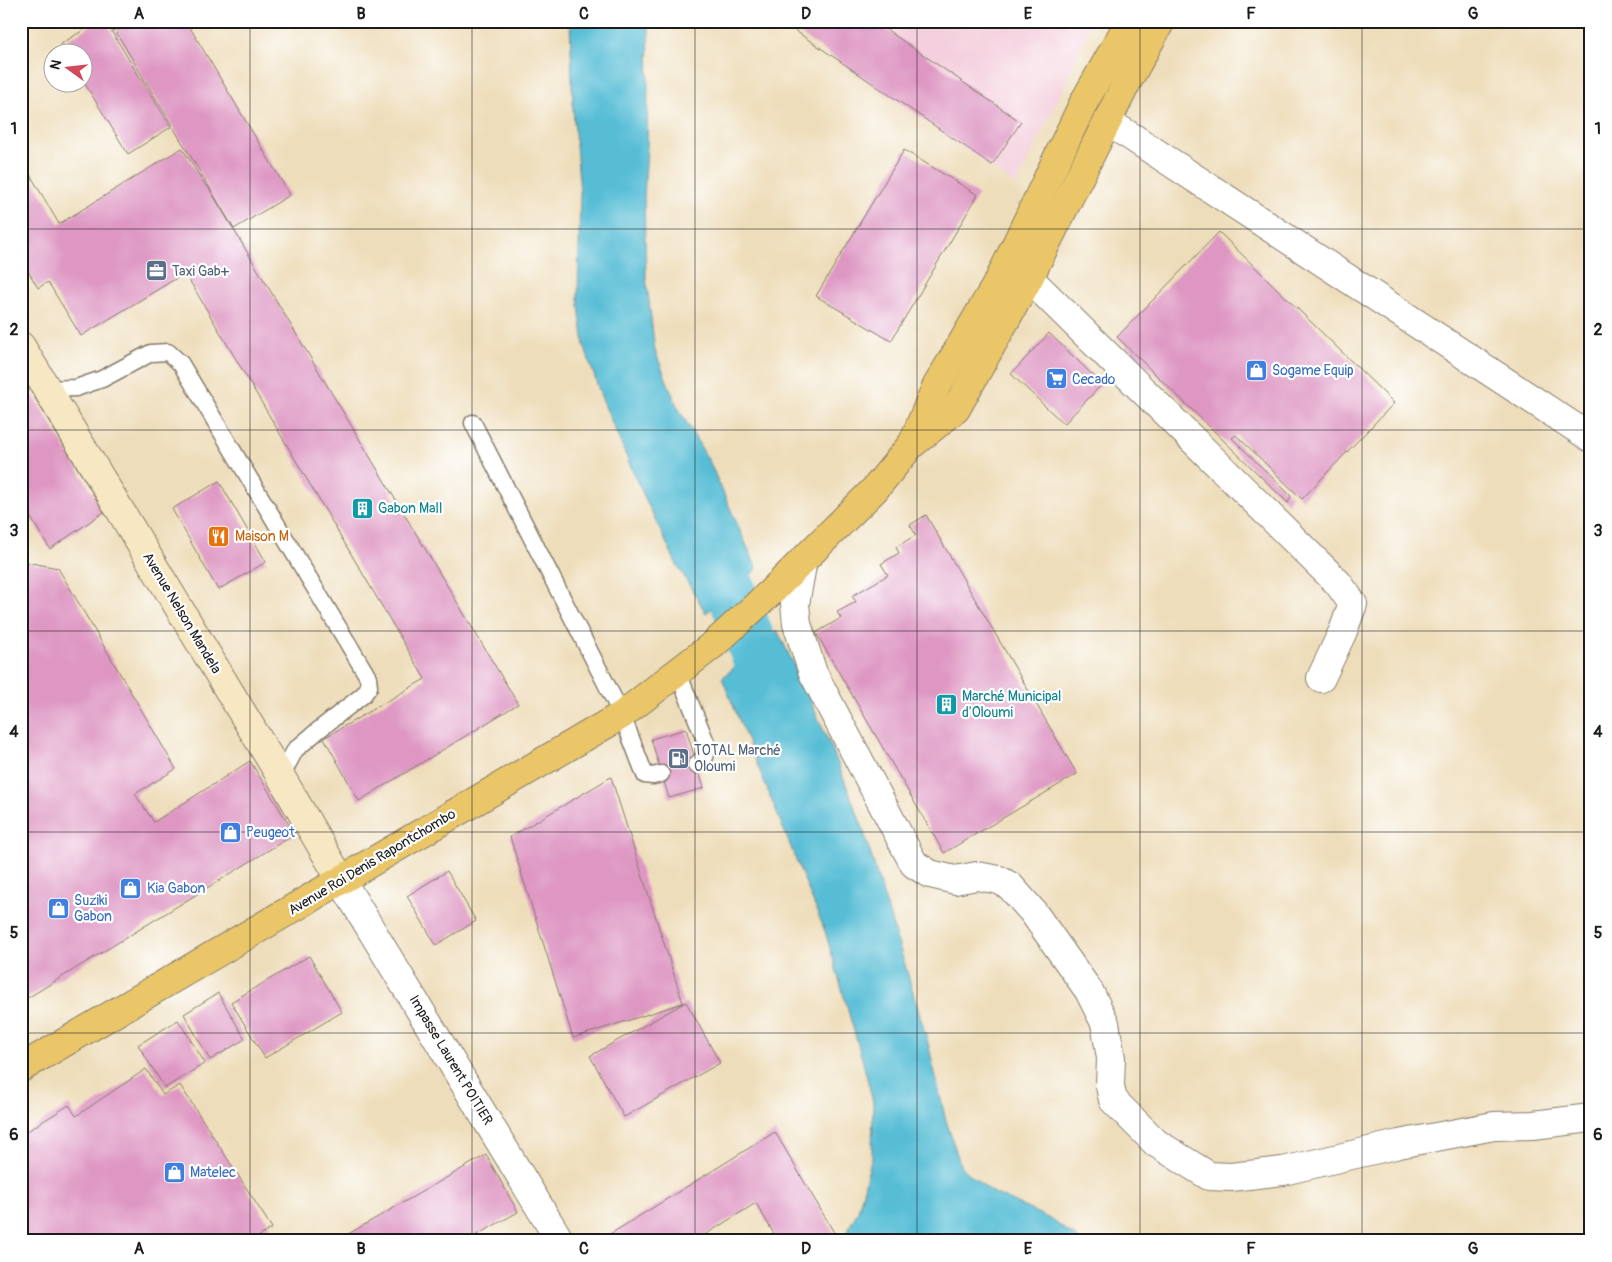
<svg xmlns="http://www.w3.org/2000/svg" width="1612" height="1262" font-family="Pangolin,sans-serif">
<rect width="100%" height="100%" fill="#fff"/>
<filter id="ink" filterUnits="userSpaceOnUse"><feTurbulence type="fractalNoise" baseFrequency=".02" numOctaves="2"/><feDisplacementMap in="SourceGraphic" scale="10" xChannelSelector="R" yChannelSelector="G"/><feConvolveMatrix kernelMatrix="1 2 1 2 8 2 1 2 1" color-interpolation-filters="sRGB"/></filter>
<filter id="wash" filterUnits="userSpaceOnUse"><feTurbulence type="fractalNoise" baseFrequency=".0096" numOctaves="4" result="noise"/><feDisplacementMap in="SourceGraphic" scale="20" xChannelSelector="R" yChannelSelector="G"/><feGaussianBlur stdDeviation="1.12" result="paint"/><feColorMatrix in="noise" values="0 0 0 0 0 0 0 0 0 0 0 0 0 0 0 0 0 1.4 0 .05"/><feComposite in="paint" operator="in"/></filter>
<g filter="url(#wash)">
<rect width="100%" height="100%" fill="#eeddba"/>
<!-- built -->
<polygon fill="#f4cfdd" points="782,21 1090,21 1090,24 1062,91 1016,185"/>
<!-- water -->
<g fill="#57bdd5" stroke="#3a6c78">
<polygon points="570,21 649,21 647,147 644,197 646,277 655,351 677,406 710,463 757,569 706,613 676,563 636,479 602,399 584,345 578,298 580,192 573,109"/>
<polygon points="777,630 798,673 835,756 862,826 908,975 928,1043 945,1117 961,1167 990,1191 1052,1220 1081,1241 849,1241 846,1233 858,1211 872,1156 873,1102 863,1062 825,931 722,678"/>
</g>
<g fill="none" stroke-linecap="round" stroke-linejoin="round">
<!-- river -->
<polyline stroke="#57bdd5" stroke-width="50" points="704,529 729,585 779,715"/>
</g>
<g id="blocks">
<!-- building -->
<g fill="#de97c3">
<polygon points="98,21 105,21 171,127 128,154 82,79 82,52 66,52 61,44"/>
<polygon points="108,21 130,21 113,31"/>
<polygon points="133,21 186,21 290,195 234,229 116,32"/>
<polygon points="786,21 874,21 1021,122 992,165 784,23"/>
<polygon points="182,148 206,186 207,185 518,704 359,801 324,738 425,679 185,273 81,336 48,282 38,288 21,259 21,159 59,224"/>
<polygon points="904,150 978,195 891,341 816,296"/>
<polygon points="1219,232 1394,403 1302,499 1236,435 1232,438 1291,496 1288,503 1117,337"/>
<polygon points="1049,333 1102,384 1064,424 1011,374"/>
<polygon points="21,375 104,512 50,549 21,502"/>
<polygon points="219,481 266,562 218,590 172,509"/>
<polygon points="926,515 1077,774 944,853 816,633 841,618 837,612 856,602 852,596 888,575 881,564 899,553 896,547 916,535 910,525"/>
<polygon points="21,561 58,568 176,769 135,794 154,822 250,761 295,834 21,1002"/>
<polygon points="686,729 704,788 669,798 651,739"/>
<polygon points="611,777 683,1003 573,1038 510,837"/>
<polygon points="447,871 476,921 436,945 407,896"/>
<polygon points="309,956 342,1012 265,1058 231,1002"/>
<polygon points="218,993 245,1039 210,1060 184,1014"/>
<polygon points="686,1002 720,1063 624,1117 590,1056"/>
<polygon points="178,1020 205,1063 165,1088 138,1045"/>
<polygon points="146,1069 163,1095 180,1085 272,1228 252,1241 21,1241 21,1135 69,1105 76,1116"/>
<polygon points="775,1132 839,1241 778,1241 756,1203 695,1241 599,1241"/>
<polygon points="486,1155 518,1212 466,1241 336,1241"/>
</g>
</g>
</g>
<g filter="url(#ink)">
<use href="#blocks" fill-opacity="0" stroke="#857c6b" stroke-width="1"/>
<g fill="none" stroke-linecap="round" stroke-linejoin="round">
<defs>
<g id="service">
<polyline points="47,389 76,388 102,379 151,353 168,352 181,364 368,677 369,687 363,695 321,728 295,750 281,777"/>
<polyline points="473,423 622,715 645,775 653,776 661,774"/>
<polyline points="678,673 708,747 705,757 696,765"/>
</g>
<g id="minor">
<polyline points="1107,122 1132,137 1591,438"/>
<polyline points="1029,278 1338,583 1353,604 1343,631 1321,678"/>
<polyline points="803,560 795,604 797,624 813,673 914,864 930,874 955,880 977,876 999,880 1010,886 1033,912 1089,991 1105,1023 1111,1058 1110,1086 1113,1100 1156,1143 1209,1176 1231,1177 1283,1171 1399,1144 1494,1126 1533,1125 1591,1118"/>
<polyline points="341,880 560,1241"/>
</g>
<polyline id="secondary" points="21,346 281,777 341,880"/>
<g id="primary">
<polyline points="913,442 936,387 999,280 1084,102 1130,21"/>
<polyline points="21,1068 622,715 714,644 771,592 875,489 911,445 956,409 1029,278 1126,84 1161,21"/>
</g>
</defs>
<!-- service casing -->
<use href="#service" stroke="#857c6b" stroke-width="19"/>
<!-- minor casing -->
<use href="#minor" stroke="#857c6b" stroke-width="30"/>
<!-- secondary casing -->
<use href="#secondary" stroke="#857c6b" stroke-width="30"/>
<!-- primary casing -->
<use href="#primary" stroke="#857c6b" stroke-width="30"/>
<!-- service -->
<use href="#service" stroke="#fff" stroke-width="16"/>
<!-- minor -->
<use href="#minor" stroke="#fff" stroke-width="28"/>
<!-- secondary -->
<use href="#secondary" stroke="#f7e8c3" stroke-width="28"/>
<!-- primary -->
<use href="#primary" stroke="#eac669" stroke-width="28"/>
</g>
</g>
<!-- grid -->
<path fill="none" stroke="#1c1c1c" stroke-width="1" stroke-opacity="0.55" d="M 250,21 L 250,1241M 472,21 L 472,1241M 695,21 L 695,1241M 917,21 L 917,1241M 1140,21 L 1140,1241M 1362,21 L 1362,1241M 21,229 L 1591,229M 21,430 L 1591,430M 21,631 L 1591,631M 21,832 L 1591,832M 21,1033 L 1591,1033"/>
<!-- icons -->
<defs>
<symbol id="office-square" viewBox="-11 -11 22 22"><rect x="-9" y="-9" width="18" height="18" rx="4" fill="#5c6f8a" stroke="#fff"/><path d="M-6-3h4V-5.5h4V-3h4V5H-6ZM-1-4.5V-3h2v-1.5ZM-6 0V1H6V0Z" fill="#fff"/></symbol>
<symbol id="shop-square" viewBox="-11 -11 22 22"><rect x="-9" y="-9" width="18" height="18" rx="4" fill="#3f7fe0" stroke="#fff"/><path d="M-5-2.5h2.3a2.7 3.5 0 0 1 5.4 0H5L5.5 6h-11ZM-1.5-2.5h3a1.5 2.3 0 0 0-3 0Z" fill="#fff"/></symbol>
<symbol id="supermarket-square" viewBox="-11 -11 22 22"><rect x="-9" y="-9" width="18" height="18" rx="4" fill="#3f7fe0" stroke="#fff"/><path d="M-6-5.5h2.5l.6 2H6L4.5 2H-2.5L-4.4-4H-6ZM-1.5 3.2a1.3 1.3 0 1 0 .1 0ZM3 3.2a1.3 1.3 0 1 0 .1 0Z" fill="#fff"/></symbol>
<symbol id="building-square" viewBox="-11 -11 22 22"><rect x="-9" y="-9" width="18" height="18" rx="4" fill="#0f9aa8" stroke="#fff"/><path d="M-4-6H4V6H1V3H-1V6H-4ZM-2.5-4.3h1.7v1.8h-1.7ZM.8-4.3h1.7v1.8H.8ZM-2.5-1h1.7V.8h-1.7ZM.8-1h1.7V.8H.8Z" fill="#fff"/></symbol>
<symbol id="restaurant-square" viewBox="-11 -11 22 22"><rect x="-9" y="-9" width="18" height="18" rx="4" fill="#e8710a" stroke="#fff"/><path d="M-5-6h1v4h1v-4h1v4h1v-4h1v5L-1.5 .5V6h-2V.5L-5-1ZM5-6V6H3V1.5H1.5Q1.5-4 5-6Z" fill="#fff"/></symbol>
<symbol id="fuel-square" viewBox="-11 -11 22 22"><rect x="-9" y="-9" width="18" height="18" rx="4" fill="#5c6f8a" stroke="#fff"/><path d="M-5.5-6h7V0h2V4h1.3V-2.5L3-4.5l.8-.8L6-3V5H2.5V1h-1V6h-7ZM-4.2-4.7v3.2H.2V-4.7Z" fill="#fff"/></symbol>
</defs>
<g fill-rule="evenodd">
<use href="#office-square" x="144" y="258" width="25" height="25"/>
<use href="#shop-square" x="1244" y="358" width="25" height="25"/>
<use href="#supermarket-square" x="1044" y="366" width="25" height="25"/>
<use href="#building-square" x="350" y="496" width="25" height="25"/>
<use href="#restaurant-square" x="206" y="524" width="25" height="25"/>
<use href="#building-square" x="934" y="692" width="25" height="25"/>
<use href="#fuel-square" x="666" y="746" width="25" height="25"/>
<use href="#shop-square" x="218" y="820" width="25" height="25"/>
<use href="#shop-square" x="118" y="876" width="25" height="25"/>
<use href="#shop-square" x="46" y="896" width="25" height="25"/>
<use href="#shop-square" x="162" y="1160" width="25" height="25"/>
</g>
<g text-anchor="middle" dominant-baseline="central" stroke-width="4.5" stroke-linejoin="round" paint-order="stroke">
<!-- service labels -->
<g font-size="14" fill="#4e5e75" stroke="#fff" text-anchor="start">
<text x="172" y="271">Taxi Gab+</text>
<text x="694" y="750">TOTAL Marché<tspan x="694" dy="16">Oloumi</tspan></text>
</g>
<!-- shop labels -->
<g font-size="14" fill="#366cbe" stroke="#fff" text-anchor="start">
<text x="1272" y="370">Sogame Equip</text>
<text x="1072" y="379">Cecado</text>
<text x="246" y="832">Peugeot</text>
<text x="147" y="888">Kia Gabon</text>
<text x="74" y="900">Suziki<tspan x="74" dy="16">Gabon</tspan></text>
<text x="190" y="1172">Matelec</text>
</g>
<!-- culture labels -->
<g font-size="14" fill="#0d838f" stroke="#fff" text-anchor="start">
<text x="378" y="508">Gabon Mall</text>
<text x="962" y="696">Marché Municipal<tspan x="962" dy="16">d'Oloumi</tspan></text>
</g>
<!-- food labels -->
<g font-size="14" fill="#c56008" stroke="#fff" text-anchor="start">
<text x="235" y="536">Maison M</text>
</g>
<!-- street labels -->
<g font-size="14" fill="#1c1c1c" stroke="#fff">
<text transform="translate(182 613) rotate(59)">Avenue Nelson Mandela</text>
<text transform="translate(372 862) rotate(-31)">Avenue Roi Denis Rapontchombo</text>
<text transform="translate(451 1060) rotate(59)">Impasse Laurent POITIER</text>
</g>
</g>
<!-- margin -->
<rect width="1612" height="1262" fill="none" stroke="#fff" stroke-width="55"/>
<!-- north arrow -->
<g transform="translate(68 68) rotate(285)"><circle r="24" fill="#ffffff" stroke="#a4a4a4"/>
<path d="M0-4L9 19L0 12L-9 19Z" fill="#d1495b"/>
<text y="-8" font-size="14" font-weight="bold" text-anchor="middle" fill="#1c1c1c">N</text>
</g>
<rect x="28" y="28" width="1556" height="1206" fill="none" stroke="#1c1c1c" stroke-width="2"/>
<g font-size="16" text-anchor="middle" font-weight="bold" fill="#1c1c1c">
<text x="139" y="19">A</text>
<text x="361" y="19">B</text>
<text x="584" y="19">C</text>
<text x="806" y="19">D</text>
<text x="1028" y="19">E</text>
<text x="1251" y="19">F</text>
<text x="1473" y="19">G</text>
<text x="14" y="134">1</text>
<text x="1598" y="134">1</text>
<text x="14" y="335">2</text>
<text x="1598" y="335">2</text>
<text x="14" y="536">3</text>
<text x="1598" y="536">3</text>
<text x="14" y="737">4</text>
<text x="1598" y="737">4</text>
<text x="14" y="938">5</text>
<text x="1598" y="938">5</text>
<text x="14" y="1140">6</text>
<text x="1598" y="1140">6</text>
<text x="139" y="1254">A</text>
<text x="361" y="1254">B</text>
<text x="584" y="1254">C</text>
<text x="806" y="1254">D</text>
<text x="1028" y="1254">E</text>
<text x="1251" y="1254">F</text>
<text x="1473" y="1254">G</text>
</g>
</svg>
